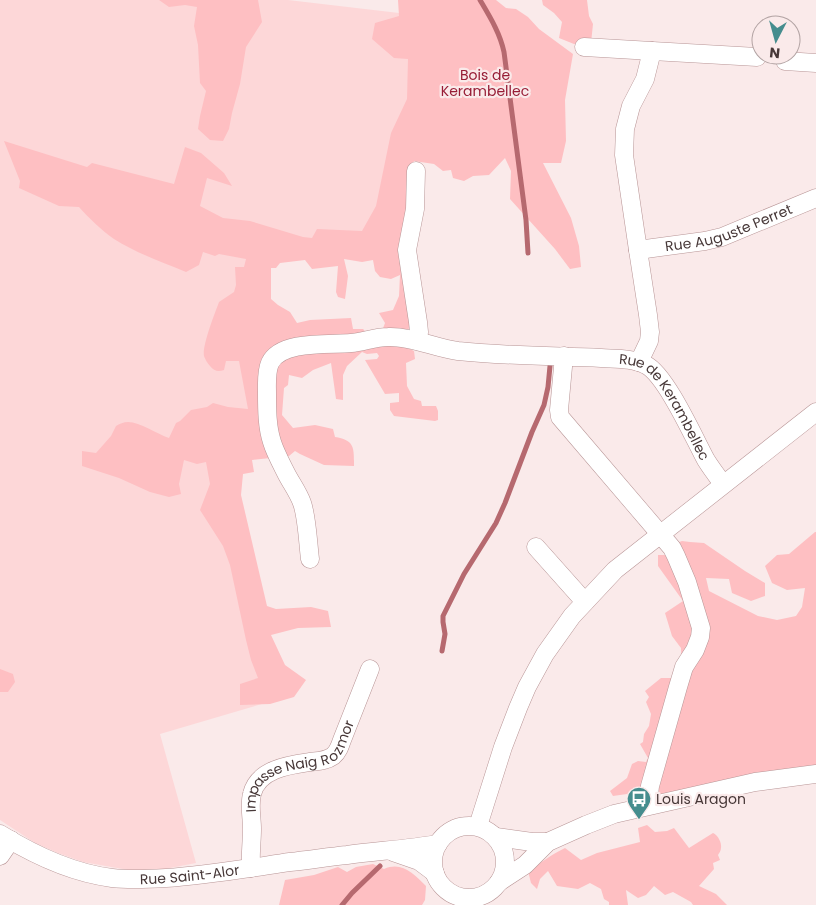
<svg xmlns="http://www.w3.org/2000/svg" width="816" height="905" font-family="Poppins,sans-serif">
<rect width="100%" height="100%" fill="#faeaea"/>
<!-- built -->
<polygon fill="#fdd7d8" points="0,0 288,0 399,13 420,21 405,159 400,258 259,249 261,394 231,468 282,698 160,734 196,863 165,869 134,871 83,862 58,853 35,843 0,820"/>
<!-- green -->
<g fill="#febfc2">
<polygon points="159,0 258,0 262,22 246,47 240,84 232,113 229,129 223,141 210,140 198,129 200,116 206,91 200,83 198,45 194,26 197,7 185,5 169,7"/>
<path d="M 398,0 L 496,0 L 506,8 L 516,9 L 528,17 L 539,29 L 573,54 L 565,100 L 566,141 L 561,163 L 543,163 L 571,218 L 579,246 L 581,267 L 570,269 L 555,249 L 510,199 L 511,171 L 505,158 L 489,175 L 473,176 L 464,181 L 453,178 L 451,170 L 443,171 L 434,164 L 414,161 L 410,187 L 415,327 L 404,330 L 382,331 L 385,323 L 379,313 L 393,310 L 399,296 L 400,275 L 391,279 L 380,277 L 375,271 L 373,260 L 362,262 L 344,259 L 348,276 L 345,299 L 338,297 L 336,292 L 338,266 L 312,269 L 305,260 L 280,263 L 276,268 L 271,268 L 271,299 L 278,305 L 290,312 L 297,323 L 310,320 L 351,318 L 353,329 L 363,329 L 369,335 L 394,341 L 414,351 L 415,359 L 406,363 L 407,386 L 414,399 L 421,401 L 422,406 L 436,406 L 438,411 L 438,420 L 435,421 L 394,416 L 390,410 L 390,403 L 399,402 L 399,393 L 385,394 L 365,360 L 377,359 L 379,356 L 377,353 L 367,354 L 362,352 L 347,366 L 343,375 L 343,400 L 336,399 L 331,363 L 313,370 L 302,378 L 289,375 L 288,385 L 284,388 L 282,415 L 293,428 L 315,425 L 333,429 L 335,437 C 355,440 354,448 354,466 L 324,465 L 300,454 L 295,451 L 289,456 L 252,460 L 254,472 L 243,474 L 241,495 L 267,606 L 276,609 L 311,607 L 328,611 L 331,627 L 298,628 L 271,635 L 285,665 L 306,680 L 294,697 L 270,704 L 240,705 L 240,684 L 258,678 L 251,660 L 246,640 L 230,565 L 223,546 L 200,510 L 210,484 L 206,462 L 197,464 L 184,460 L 179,484 L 181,494 L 169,497 L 150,492 L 119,478 L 82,466 L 82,451 L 96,453 L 111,436 L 116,426 C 119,424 124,422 128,422 C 140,422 157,434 169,438 L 176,423 L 180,421 L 191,410 L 207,407 L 213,403 L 228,407 L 248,409 L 239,361 L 226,361 L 224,370 C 218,372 214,371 210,366 C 208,364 205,359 204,356 C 202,346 215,313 219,302 L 234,292 L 236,285 L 235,267 L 244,267 L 246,259 L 219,254 L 215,256 L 203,252 L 199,265 L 186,272 C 162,262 136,253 114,239 C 101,230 89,218 79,207 L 59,206 L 19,188 L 20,181 L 4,141 L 87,167 L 92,163 L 174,184 L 185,147 L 201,153 L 224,173 L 232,186 L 207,178 L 200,206 L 223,218 L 250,221 L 303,237 L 312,238 L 317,229 L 362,231 L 376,206 L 391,133 L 407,99 L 408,59 L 394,58 L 372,39 L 375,23 L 399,16 Z"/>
<polygon points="542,0 587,0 589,16 593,24 591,43 579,46 559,38 562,22 554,13 543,5"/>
<polygon points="815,532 816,532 816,769 669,795 642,796 634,793 613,796 610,791 627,778 632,764 638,761 646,762 648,758 640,744 643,742 644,734 649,726 651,714 646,702 649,697 645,691 661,678 682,678 681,648 672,636 665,613 683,601 658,566 658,555 665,555 667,557 677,543 682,541 690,542 704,543 745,571 765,583 765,596 751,601 732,593 729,579 706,578 709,591 758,616 777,620 796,616 802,607 805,588 787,590 772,583 765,566 777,555 789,554"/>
<polygon points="0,669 13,674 15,682 8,692 0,692"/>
<path d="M 647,825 L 655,832 L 667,831 L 674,828 L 689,848 L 713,833 C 718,835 722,843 721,848 C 721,851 719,853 718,855 L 720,860 L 713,863 L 714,869 L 699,886 L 716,894 L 727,905 L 693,905 L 691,902 L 673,892 L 665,895 L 654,886 L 646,895 L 638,898 L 626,890 L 628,905 L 609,905 L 609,902 L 604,899 L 601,889 L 590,883 L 578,889 L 557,886 L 548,871 L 540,879 L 537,889 L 531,883 L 528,871 C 541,863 552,854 565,848 L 581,860 L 597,853 L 640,842 L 638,828 Z"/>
<path d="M 373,864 L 384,869 C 402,861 414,874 426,886 L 425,900 L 422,905 L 279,905 L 285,880 L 314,875 L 338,867 L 347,872 L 356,867 Z"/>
</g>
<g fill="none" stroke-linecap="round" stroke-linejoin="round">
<!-- stream -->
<g stroke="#b6696f" stroke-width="5">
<path d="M 480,0 C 490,17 500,33 504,52 L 526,220 L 528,253"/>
<polyline points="442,651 445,634 443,622 443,616 464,574 496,523 505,503 532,432 544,405 548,387 550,366"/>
<polyline points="342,905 352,893 380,866"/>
</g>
<defs>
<g id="minor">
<polyline points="584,47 652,51"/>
<path id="s1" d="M 757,57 L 652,51 L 645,79 L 631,106 L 625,129 L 624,155 L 638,250 L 705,241 L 722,237 L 816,198"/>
<polyline points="785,61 816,63"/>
<polyline points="416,171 415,209 407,250 418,322 419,332 418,341"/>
<polyline points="638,250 648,315 650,332 649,341 639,362"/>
<polyline points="564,356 559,410 560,417 672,548 676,556 687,582 701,628 700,637 695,650 684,667 678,687 650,786 649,795 651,805"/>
<polyline points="536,547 585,602"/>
<path id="s2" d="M 310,559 C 308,543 307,517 302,503 C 298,492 291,483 286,473 C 281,463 275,452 272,442 C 267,427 267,409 267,393 C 267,384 266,372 270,363 C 281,340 330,345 351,343 C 363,342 375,337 388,337 C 411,336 435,348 458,351 C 506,356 554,356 601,358 C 616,359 633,358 646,365 C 666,375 694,438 706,460 C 711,468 717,476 723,484"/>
<polyline points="478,826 503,747 518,708 527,687 545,654 572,616 615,570 816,412"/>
<circle cx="469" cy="862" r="36"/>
<path id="s3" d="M 0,834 C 34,855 72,873 112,878 C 130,880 148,879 166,878 C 207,875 249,868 290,862 C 309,860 328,857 347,855 C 377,851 408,849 438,844"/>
<polyline points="496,837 532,842 548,842"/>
<polyline points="393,852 419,861 435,873"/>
<polyline points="0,856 11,840"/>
<path id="s4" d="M 251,868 C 250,854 252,842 252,829 C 252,817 249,805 252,794 C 258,769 289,765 310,762 C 318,761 326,761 333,756 C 338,752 340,746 342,740 L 370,669"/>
<polyline points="499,882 525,865 548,842 586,825 614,814 755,782 816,774"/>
</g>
</defs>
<!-- minor casing -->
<use href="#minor" stroke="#b89596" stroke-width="19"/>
<!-- minor -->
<use href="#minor" stroke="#fff" stroke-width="18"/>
</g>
<!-- icons -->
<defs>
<symbol id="bus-pin" viewBox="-11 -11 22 30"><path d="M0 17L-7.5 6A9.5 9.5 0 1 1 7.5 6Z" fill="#458d8e" stroke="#faeaea"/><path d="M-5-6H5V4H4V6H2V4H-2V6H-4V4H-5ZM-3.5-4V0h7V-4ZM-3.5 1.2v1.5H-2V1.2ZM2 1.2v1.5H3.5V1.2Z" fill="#fff"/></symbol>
</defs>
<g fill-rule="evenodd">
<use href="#bus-pin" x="625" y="785" width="28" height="38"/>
</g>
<g text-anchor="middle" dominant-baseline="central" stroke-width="4.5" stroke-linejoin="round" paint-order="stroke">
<!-- park labels -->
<g font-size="14" fill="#971d36" stroke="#faeaea">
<text x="485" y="75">Bois de<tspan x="485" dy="16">Kerambellec</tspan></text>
</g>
<!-- street labels -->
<g font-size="14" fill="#473838" stroke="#faeaea">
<text stroke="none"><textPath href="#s1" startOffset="404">Rue Auguste Perret</textPath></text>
<text stroke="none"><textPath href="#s2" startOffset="632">Rue de Kerambellec</textPath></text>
<text stroke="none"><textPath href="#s4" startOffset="132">Impasse Naig Rozmor</textPath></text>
<text stroke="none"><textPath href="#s3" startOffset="199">Rue Saint-Alor</textPath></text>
</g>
<!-- poi labels -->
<g font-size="14" fill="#473838" stroke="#faeaea" text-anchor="start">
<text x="656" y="799">Louis Aragon</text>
</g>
</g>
<!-- north arrow -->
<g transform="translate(776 40) rotate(186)"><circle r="24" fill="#faeaea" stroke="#b2a3a3"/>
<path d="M0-4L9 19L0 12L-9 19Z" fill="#458d8e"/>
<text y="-8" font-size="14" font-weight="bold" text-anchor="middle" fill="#473838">N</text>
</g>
</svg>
